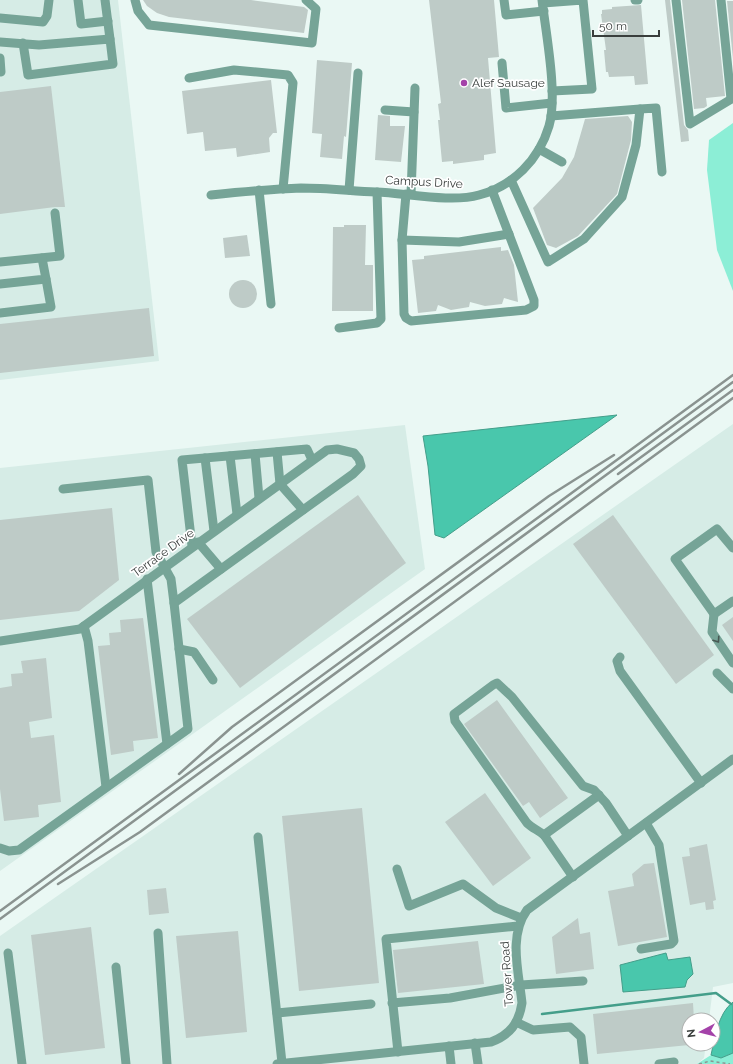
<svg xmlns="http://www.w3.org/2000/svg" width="733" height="1064" font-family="Raleway,sans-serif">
<rect width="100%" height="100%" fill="#eaf8f4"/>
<!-- built -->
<g fill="#d6ece6">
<polygon points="0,0 118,0 159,361 0,380"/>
<polygon points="733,424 733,983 713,987 709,1020 689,1020 689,1044 706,1044 704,1058 697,1064 0,1064 0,936"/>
<polygon points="405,425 425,569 0,871 0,468"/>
</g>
<!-- green -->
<g fill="#8ceed6">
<polygon points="733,123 733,291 717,250 707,170 709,140"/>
<polygon points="733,1053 733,1064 697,1064 711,1055 721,1058"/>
</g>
<!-- water -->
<g fill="#49c7ac" stroke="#449e8a">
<polygon points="617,415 444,538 435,535 428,466 423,436"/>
<polygon points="666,953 668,960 690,957 693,974 687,980 685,987 623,992 620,965"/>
<path d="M 733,1002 L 733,1053 L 721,1058 L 711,1055 C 715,1038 718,1013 733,1002 Z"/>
</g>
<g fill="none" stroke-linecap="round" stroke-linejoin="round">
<!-- stream -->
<polyline stroke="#449e8a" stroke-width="2.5" points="542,1014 716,993 731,1004"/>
</g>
<!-- building -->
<g fill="#becbc7">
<polygon points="143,0 251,0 304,7 308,10 304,33 169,17 157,13 147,6"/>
<polygon points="429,0 494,0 499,57 488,58 496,153 484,155 484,160 453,164 453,161 442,162 438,120 440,120 438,104 441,103"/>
<polygon points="665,0 670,0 684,125 688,130 689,141 681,142"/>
<polygon points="682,0 715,0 725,96 706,98 707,106 704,108 694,109"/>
<polygon points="727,1 733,1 733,59"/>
<polygon points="641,5 648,84 635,85 634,76 609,77 608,72 606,72 604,50 606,50 601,14 602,14 602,10 612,9 612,7"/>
<polygon points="317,60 352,63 346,137 344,136 342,159 320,157 322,134 312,133"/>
<polygon points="271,80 277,133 273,133 269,138 270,152 237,157 236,148 205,151 203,132 187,134 182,91"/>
<polygon points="51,86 65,207 55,207 0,214 0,92"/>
<polygon points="378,115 390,116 390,126 405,126 401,162 375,160"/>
<polygon points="628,116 632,122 631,140 617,194 578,236 556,248 547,245 533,208 562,178 574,157 585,119"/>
<polygon points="344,225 366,225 365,265 373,265 373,311 332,311 333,227 344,227"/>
<polygon points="247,235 250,256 225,258 223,238"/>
<polygon points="501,247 501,251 508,250 514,265 518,302 504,298 502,304 485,306 470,302 469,307 451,310 438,305 436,311 418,313 412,260 424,259 424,256"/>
<circle cx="243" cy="294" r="14"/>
<polygon points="149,308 154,356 0,373 0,324"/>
<polygon points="358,495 406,563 240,688 187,619"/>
<polygon points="112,508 119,580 79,611 0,620 0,520"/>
<polygon points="613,515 714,655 676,684 573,544"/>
<polygon points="733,617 733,641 722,625"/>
<polygon points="143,618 158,738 133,741 134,751 111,755 98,646 110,645 109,633 121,632 120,620"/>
<polygon points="46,658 52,718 29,722 31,738 54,735 61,802 38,805 39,817 4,821 0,789 0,688 12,686 11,674 23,673 21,661"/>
<polygon points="497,700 568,798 540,818 529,802 523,806 464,724"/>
<polygon points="485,793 531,858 493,886 445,822"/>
<polygon points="362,808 379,983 299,991 282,816"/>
<polygon points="707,844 716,900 713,901 714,909 706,910 705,902 690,905 682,857 690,856 689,848"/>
<polygon points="654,863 667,937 618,946 608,891 634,886 632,874 644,864"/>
<polygon points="166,888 169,913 149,915 147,890"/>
<polygon points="578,918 580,934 590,932 594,969 556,974 552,937"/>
<polygon points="91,927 105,1048 45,1055 31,935"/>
<polygon points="238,931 247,1032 186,1038 176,936"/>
<polygon points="478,941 484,984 398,993 393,950"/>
<polygon points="693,1003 694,1020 689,1020 689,1045 597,1054 593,1014"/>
</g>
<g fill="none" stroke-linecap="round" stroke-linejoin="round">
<!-- path -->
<g stroke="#8b9491" stroke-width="1.5" stroke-dasharray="3 3" stroke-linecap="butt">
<polyline points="144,564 150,564"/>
<polyline points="699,1064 710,1061 730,1064"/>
</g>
<!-- minor -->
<g stroke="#76a497" stroke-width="9">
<polyline points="78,0 81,24 108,21"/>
<polyline points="105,0 110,39"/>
<polyline points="135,0 138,11 149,25 312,43 316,9 306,0"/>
<polyline points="504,0 506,15 544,11"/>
<polyline points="635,0 638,0"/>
<polyline points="676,0 690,124 733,98"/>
<polyline points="721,0 731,99"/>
<polyline points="543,3 583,0 592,89 552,91"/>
<polyline points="0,18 43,22 47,16 49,0"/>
<polyline points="0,42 39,45 110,39 113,64 28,75 23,43"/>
<polyline points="0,58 1,72"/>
<polyline points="502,63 506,108 552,103"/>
<polyline points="189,78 234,70 288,75 293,83 283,189"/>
<polyline points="640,109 656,108 662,172"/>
<polyline points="385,110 414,112"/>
<polyline points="539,149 562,162"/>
<polyline points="511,180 548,262 584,239 622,197 636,145 640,109 551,116"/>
<polyline points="259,190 271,304"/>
<polyline points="349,190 358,73"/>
<polyline points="406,194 402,240 404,314 406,318 411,321 526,310 534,306 534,300 492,190"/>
<polyline points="411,194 415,88"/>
<path d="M 211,195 C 241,192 271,189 301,188 C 326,188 352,191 376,192 C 406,193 451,203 479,195 C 513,186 539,160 549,126 C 558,95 546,34 542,0"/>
<polyline points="402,240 459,242 509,234"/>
<polyline points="0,262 60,256 55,213"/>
<polyline points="0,284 46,279 42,258"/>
<polyline points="0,313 51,307 46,279"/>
<polyline points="339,328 377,323 381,319 377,192"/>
<polyline points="277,452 280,484 303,510"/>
<polyline points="255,454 259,498"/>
<polyline points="230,456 237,514"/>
<polyline points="205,458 214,531"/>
<polyline points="198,542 221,569"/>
<polyline points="192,546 182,460 307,449 312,460"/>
<polyline points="733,548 717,529 675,559 714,614 733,601"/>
<polyline points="147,579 167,744"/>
<polyline points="714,614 712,632 733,663"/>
<polyline points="84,626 88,641 106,787"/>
<polyline points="0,641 80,629 327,450 337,449 354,453 359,459 361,466 353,474 174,603 171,579 156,552 148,480 63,489"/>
<polyline points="179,649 194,652 213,680"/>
<polyline points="620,657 617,661 620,671 701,783"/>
<polyline points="717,673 733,689"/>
<polyline points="544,835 599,795"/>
<polyline points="258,837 282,1063"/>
<polyline points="0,848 9,851 19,850 188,729 174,603"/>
<polyline points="397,869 409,906 463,884 496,908 521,918"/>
<path d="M 573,877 L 544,835 C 538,830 532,828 527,823 L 455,721 L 454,714 L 493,685 L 497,683 L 512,697 L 583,786 L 594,790 L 606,803 L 628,836"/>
<polyline points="158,933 167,1064"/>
<polyline points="641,949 671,944 674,941 659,845 646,823"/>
<polyline points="8,953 22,1064"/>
<polyline points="116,967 126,1064"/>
<polyline points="392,1003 450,998 521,985 583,981"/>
<polyline points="277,1013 371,1004"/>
<polyline points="516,1022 533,1030 570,1027 581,1037 584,1064"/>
<polyline points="475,1043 478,1064"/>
<polyline points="449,1046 451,1064"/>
<polyline points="398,1052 386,939 518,926"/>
<path d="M 277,1064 L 491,1042 C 510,1035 519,1023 522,1003 C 519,973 508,936 527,910 L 733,759"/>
<polyline points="659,1064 674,1062"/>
</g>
<!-- rail -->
<g stroke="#8a9390" stroke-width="2.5">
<polyline points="618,474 733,390"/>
<polyline points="179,774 232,727 549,496 614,455"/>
<polyline points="58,884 140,832 733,398"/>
<polyline points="0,911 733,375"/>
<polyline points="0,919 733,382"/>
</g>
</g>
<!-- one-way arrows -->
<defs><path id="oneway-chevron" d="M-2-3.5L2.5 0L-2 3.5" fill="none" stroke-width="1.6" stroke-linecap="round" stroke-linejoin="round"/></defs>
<use stroke="#485853" href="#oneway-chevron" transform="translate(717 640) rotate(56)"/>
<!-- markers -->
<circle fill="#a442a9" stroke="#fff" stroke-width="1.5" cx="464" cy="83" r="4"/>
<g text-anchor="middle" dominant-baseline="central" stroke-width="3.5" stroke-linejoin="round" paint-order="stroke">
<!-- poi labels -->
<g font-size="12" fill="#393e3c" stroke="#fff" text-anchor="start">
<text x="472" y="83">Alef Sausage</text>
</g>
<!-- street labels -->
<g font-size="12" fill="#393e3c" stroke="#fff">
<text transform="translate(424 182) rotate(3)">Campus Drive</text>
<text transform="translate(163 553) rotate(-36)">Terrace Drive</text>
<text transform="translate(507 974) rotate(-94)">Tower Road</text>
</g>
</g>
<!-- north arrow -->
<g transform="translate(701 1032) rotate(263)"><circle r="19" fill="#ffffff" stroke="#b0b2b1"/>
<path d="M0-3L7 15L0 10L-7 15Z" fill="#a442a9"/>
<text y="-6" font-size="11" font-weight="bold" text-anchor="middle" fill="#393e3c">N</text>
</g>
<!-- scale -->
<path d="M593 30v6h66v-6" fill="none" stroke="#393e3c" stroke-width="2"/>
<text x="599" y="30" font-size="12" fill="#393e3c" stroke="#ffffff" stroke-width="3" paint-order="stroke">50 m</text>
</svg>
